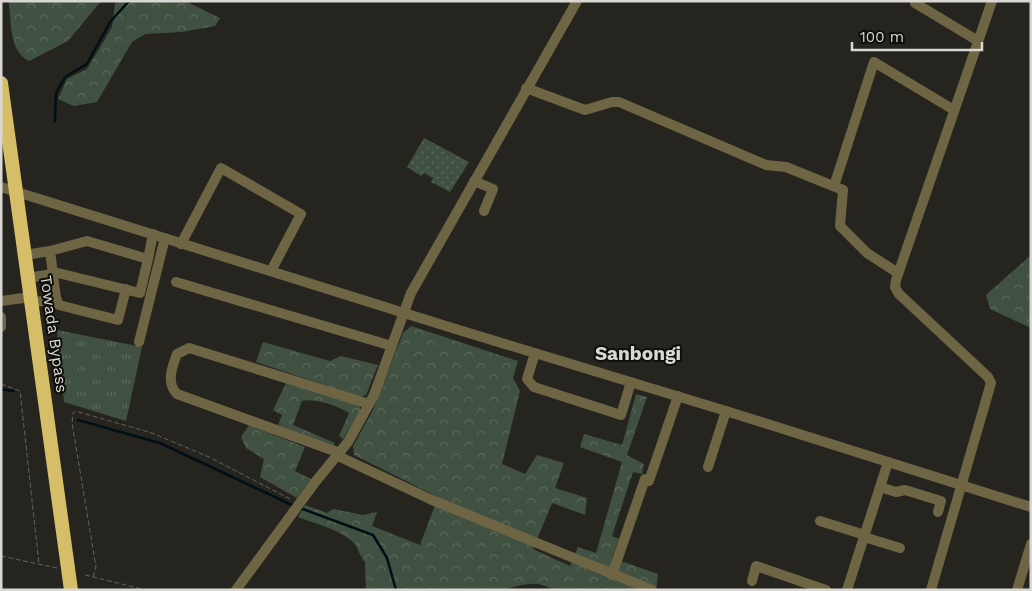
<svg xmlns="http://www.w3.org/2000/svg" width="1032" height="591" font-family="'Work Sans',sans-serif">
<defs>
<pattern id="grass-tufts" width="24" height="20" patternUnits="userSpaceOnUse" patternTransform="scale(1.25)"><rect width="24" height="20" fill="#405141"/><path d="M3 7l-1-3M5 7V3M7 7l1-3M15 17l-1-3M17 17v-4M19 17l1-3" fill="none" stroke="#5b695c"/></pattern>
<pattern id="forest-crowns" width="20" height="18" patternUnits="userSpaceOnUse" patternTransform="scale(1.25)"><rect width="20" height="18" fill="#405141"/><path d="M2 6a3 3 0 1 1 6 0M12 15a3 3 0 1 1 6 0" fill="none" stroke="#5b695c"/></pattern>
<pattern id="park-dots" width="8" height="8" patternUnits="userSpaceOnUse" patternTransform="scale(1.25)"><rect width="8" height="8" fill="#405141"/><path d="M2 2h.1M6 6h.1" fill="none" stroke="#5b695c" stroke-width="1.8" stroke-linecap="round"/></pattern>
</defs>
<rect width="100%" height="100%" fill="#26241e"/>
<!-- grass -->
<polygon fill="url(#grass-tufts)" points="57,330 142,347 126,421 64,402"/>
<!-- forest -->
<g fill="url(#forest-crowns)">
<path d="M 9,1 L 101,1 L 68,41 L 29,61 C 9,52 11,20 9,1 Z"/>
<polygon points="118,1 185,1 220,18 215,26 182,32 145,34 132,42 97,102 74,106 58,99 67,79 87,69 112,27 115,4"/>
<polygon points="1031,255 1031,328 990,309 986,295"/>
<path d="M 411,326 L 518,361 L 513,378 L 520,391 L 502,464 L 525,474 L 537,455 L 564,463 L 555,488 L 587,498 L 585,515 L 552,503 L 533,549 L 570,566 L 578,547 L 596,553 L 622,462 L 580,447 L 584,434 L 622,445 L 636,394 L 647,397 L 627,455 L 644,464 L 642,474 L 633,472 L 612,536 L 619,539 L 612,558 L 658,574 L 656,590 L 552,590 C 538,579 520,585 503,590 L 366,590 L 365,562 C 359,556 359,548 353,542 C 339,529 315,524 298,517 L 305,505 L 327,513 L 333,509 L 363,515 L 377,512 L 372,526 L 420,545 L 438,497 L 354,455 L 353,446 L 372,412 L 403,333 Z"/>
<polygon points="263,342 330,361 341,356 378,365 366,395 360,397 256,362"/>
<path d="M 286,383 L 360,406 L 360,412 L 343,439 L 339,436 L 349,413 C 338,406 315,398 302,401 L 293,425 L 335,443 L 333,448 L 278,425 L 282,415 L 273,410 Z"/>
<polygon points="249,425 305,447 295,471 311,479 297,498 260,477 264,459 246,448 241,437"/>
</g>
<!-- park -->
<polygon fill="url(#park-dots)" points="424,138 469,162 450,192 431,182 433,178 424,173 421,176 407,167"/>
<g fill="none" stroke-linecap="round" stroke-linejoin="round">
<!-- stream -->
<g stroke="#000f15" stroke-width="2.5">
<polyline points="55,121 56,93 65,77 87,64 110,22 129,1"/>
<polyline points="1,389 13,391"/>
<polyline points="78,420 160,443 292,505"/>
<polyline points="300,508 373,535 387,558 396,590"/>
</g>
<!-- path -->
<g stroke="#64625d" stroke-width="1" stroke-dasharray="5 2.5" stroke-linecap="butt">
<polyline points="1,384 20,391 39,564"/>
<polyline points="1,556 57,568"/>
<polyline points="85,575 146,590"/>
<polyline points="93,577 96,567 72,423 73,413 75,411 152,433 209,457 290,499"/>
</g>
<!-- minor -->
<g stroke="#6e6544" stroke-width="10">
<polyline points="915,3 978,41"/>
<polyline points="526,88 585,110 612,102 619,102 766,165 786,167 843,190 840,226 867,253 898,273"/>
<polyline points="474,181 493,189 484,211"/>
<polyline points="834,186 874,62 954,110"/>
<polyline points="1,187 449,327 726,411 1031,507"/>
<polyline points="181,244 221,168 301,214 271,271"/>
<polyline points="50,251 87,241 148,259 153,234"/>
<polyline points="25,255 50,251 56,298 32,303"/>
<polyline points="28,278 58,273 140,293 148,259"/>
<polyline points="176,282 392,346"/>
<polyline points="56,298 59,305 118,320 126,289"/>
<polyline points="1,301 31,297"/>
<polyline points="1,317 1,327"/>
<polyline points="139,342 165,238"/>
<polyline points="535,353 527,379 534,387 621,415 631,382"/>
<path d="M 340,453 L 177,394 C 166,383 172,367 177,354 L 189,348 L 369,404"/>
<polyline points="338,456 432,500 652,590"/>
<polyline points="708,467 726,411"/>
<polyline points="880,487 896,492 905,490 941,501 938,512"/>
<polyline points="820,521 865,535"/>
<polyline points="864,537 900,548"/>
<polyline points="612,575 645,479 649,481 678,396"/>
<polyline points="752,581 756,566 826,590"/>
<polyline points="236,590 316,481 348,442 374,395 411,293 577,1"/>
<polyline points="847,590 888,462"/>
<polyline points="931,590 991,383 988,377 899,294 895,287 896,280 992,1"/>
<polyline points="1017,590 1031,544"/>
</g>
<!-- highway -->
<polyline stroke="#d6be68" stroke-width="14" points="1,83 71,590"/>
</g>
<g text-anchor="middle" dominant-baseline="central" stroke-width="4" stroke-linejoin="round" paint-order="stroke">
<!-- street labels -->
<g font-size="16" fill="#d9d8d4" stroke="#0e0e0b">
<text transform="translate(54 334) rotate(82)">Towada Bypass</text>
</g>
<!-- quarter labels -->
<g font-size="19" font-weight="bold" fill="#d9d8d4" stroke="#0e0e0b">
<text x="638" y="353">Sanbongi</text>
</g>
</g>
<!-- border -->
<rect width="1032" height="591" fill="none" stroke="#d9d8d4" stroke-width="5"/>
<!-- scale -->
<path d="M852 42v8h130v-8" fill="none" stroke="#d9d8d4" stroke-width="2.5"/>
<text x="860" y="42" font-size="15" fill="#d9d8d4" stroke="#0e0e0b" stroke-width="4" paint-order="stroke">100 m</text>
</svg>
